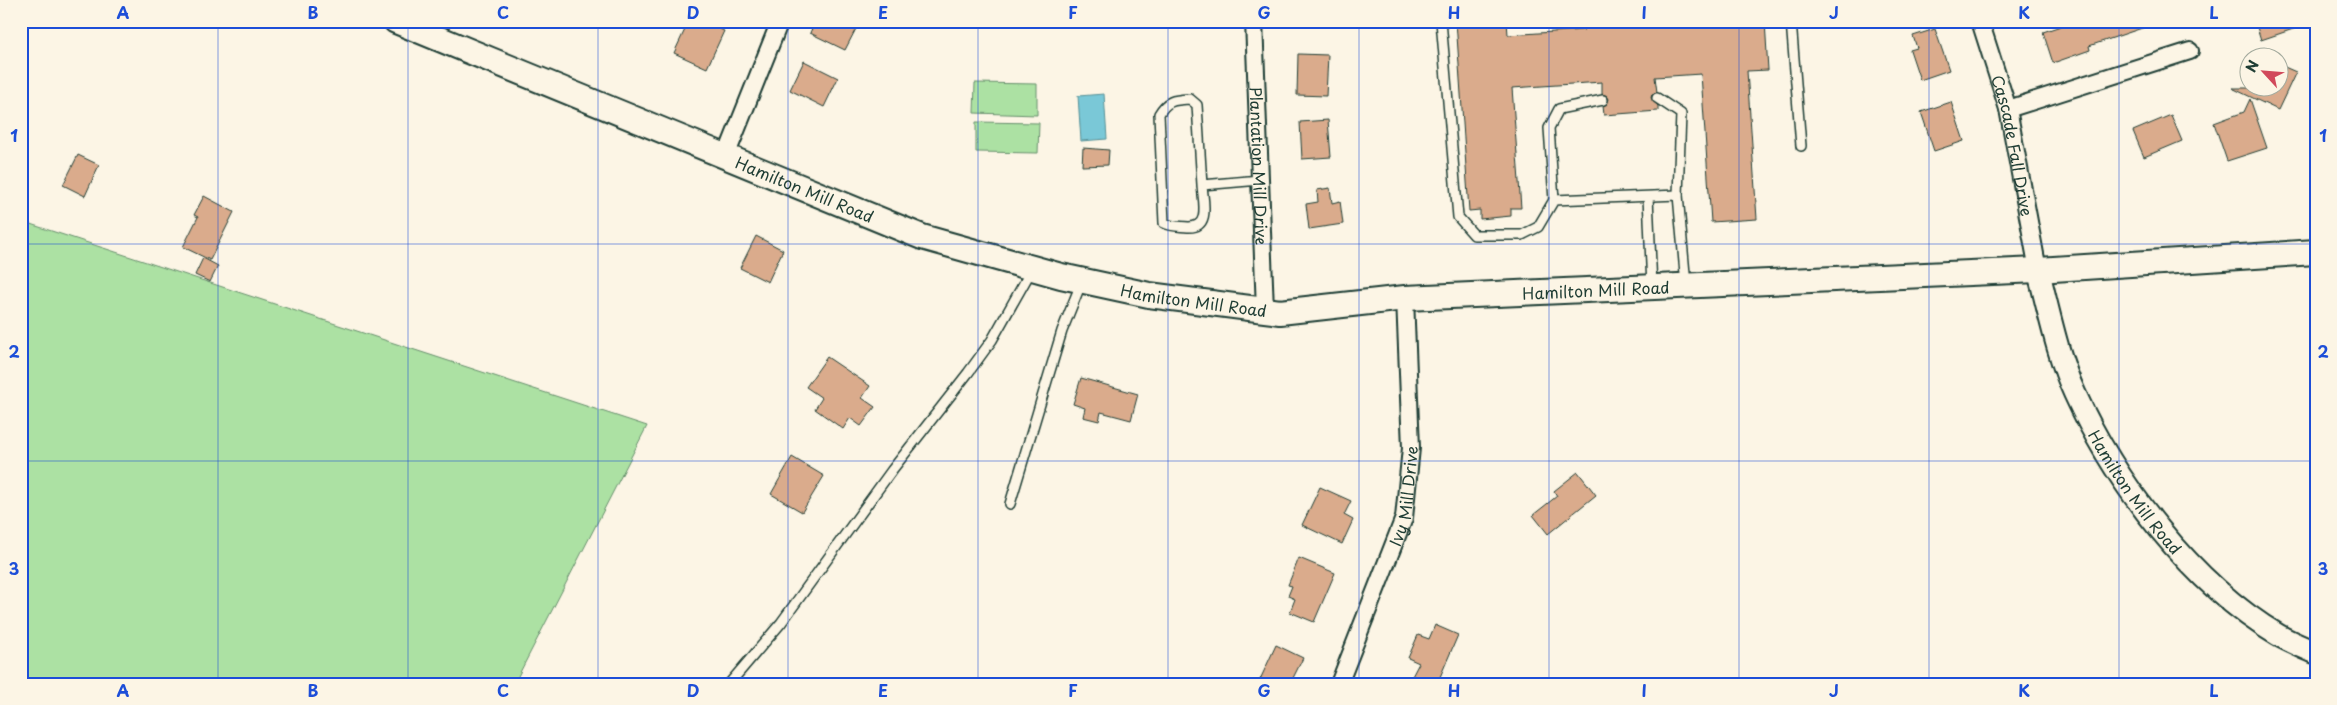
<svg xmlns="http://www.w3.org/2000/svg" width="2337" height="705" font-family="'Playpen Sans',sans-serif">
<rect width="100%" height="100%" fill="#fcf5e5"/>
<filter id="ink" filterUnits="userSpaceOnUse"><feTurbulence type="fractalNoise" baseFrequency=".02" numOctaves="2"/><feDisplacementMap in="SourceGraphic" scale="10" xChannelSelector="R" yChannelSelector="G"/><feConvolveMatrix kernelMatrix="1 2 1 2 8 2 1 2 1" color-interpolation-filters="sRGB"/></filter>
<g filter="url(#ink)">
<!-- green -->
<g fill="#ace1a3" stroke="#668f6c">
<polygon points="975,83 1037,84 1037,115 974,113"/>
<polygon points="976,122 1039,123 1038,153 976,152"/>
<polygon points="21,221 647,426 514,684 21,684"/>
</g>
<!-- water -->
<polygon fill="#7ac8d7" stroke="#569096" points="1104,94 1107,139 1081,141 1078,96"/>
<!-- building -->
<g fill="#daab8c" stroke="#1f3d34">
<polygon points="689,21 702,21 724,31 707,68 674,53"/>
<polygon points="815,21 860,21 845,50 810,33"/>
<polygon points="1456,21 1507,21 1508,35 1584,30 1583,21 1765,21 1768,70 1747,71 1757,219 1711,222 1701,74 1655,77 1657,92 1652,94 1651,98 1658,106 1658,111 1604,115 1603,106 1607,104 1609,99 1607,96 1602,94 1602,82 1512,88 1521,208 1511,208 1511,216 1480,219 1480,210 1469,211"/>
<polygon points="2075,21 2153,21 2154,24 2089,46 2090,50 2053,63 2043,32"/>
<polygon points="2255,21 2308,21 2308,24 2261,40"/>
<polygon points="1935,29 1949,70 1920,80 1910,50 1917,48 1913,36"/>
<polygon points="1298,54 1328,55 1326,96 1297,95"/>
<polygon points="804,61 838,78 824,107 790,90"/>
<polygon points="2280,65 2296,72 2278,110 2232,88 2280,88"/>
<polygon points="2250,99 2267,148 2227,161 2214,123 2244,112"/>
<polygon points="1951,102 1964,141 1934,151 1921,112"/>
<polygon points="2171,115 2182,141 2144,157 2133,131"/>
<polygon points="1328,120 1331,157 1302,159 1300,122"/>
<polygon points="1083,148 1109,150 1108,165 1082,166"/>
<polygon points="78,155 99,165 85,196 63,185"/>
<polygon points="1330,188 1332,203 1340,201 1343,224 1309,229 1306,204 1318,202 1317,190"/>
<polygon points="204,196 234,212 210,260 183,247 198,217 194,215"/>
<polygon points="756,236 783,250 768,282 740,268"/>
<polygon points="203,258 218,266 210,282 195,275"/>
<polygon points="827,357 870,386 862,398 875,407 861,426 850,418 843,429 815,409 822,398 806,387"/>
<polygon points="1081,378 1138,394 1131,420 1101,412 1099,421 1083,417 1085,408 1073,404"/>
<polygon points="792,457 824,476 802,512 771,494"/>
<polygon points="1578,472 1596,495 1548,534 1533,515 1557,496 1554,491"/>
<polygon points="1320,487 1351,501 1344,515 1353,520 1342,544 1302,525"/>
<polygon points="1299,558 1335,573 1314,622 1290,612 1295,599 1288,596 1292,586 1288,585"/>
<polygon points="1435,625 1458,635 1437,684 1408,684 1419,663 1408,658 1418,635 1429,639"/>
<polygon points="1276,645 1303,658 1290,684 1258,684"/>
</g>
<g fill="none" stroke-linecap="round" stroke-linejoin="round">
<defs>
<g id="service">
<polyline points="1441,21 1458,217 1474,235 1522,235 1538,227 1554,200 1678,195"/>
<polyline points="1791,21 1801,146"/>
<polyline points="1657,98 1681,114 1678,195 1686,285"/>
<path d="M 1202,185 L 1197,105 L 1190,99 C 1174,100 1167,100 1159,114 L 1164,223 C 1172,227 1179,226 1188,227 C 1211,228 1203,201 1202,185 L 1260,180"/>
<polyline points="1648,197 1652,287"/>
<polyline points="1554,200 1549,128 1559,109 1603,100"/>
<polyline points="1010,504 1062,331 1082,281"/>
<polyline points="729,684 781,623 892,470 968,373 992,340 1032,269"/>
</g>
<g id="minor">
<path id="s1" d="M 1254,21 L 1265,310"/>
<path id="s2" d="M 1980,21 L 2008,109 L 2038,270"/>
<polyline points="2008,109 2190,51"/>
<polyline points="726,156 780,21"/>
<path id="s3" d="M 1339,684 L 1404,518 L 1411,448 L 1405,298"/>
</g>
<g id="tertiary">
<path id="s4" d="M 2038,270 C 2049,311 2057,355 2075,394 C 2116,484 2192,584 2278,635 C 2290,642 2303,647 2316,653"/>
</g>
<g id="secondary">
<path id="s5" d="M 396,21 L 922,237 L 1061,276 L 1149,295 L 1265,310 L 1280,312 L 1405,298 L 2038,270 L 2316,252"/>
</g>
</defs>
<!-- service casing -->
<use href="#service" stroke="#1f3d34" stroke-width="12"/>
<!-- minor casing -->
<use href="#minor" stroke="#1f3d34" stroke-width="20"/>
<!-- tertiary casing -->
<use href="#tertiary" stroke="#1f3d34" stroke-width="25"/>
<!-- secondary casing -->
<use href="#secondary" stroke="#1f3d34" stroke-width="28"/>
<!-- service -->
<use href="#service" stroke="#fcf5e5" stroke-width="9"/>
<!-- minor -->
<use href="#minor" stroke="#fcf5e5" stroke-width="16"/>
<!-- tertiary -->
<use href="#tertiary" stroke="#fcf5e5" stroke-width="21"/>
<!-- secondary -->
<use href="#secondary" stroke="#fcf5e5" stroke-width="24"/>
</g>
</g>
<!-- grid -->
<path fill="none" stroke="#1d4ed8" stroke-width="1" stroke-opacity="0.55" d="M 218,21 L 218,684M 408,21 L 408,684M 598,21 L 598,684M 788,21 L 788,684M 978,21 L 978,684M 1168,21 L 1168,684M 1359,21 L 1359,684M 1549,21 L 1549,684M 1739,21 L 1739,684M 1929,21 L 1929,684M 2119,21 L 2119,684M 21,244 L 2316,244M 21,461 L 2316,461"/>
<g text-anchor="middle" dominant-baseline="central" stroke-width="4" stroke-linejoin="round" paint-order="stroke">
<!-- street labels -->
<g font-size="16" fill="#1f3d34" stroke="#fcf5e5">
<text stroke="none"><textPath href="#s2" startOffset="129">Cascade Fall Drive</textPath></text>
<text stroke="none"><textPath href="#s1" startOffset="145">Plantation Mill Drive</textPath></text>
<text stroke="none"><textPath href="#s5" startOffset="442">Hamilton Mill Road</textPath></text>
<text stroke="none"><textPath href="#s5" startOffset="1252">Hamilton Mill Road</textPath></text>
<text stroke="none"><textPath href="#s5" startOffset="848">Hamilton Mill Road</textPath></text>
<text stroke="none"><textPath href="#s4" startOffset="245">Hamilton Mill Road</textPath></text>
<text stroke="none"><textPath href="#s3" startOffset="200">Ivy Mill Drive</textPath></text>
</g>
</g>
<!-- margin -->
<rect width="2337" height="705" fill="none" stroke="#fcf5e5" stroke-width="55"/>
<!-- north arrow -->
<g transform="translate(2264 72) rotate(296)"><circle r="24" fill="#fcf5e5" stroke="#a4ab9e"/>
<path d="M0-4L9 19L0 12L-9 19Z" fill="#d1495b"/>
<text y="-8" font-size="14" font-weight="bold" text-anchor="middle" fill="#1f3d34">N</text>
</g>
<rect x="28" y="28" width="2282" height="650" fill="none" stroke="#1d4ed8" stroke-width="2"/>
<g font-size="16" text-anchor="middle" font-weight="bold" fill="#1d4ed8">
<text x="123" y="19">A</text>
<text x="313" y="19">B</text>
<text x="503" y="19">C</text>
<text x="693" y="19">D</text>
<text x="883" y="19">E</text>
<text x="1073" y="19">F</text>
<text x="1264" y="19">G</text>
<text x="1454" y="19">H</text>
<text x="1644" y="19">I</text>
<text x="1834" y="19">J</text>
<text x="2024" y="19">K</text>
<text x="2214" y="19">L</text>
<text x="14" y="142">1</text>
<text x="2323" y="142">1</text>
<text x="14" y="358">2</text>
<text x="2323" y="358">2</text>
<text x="14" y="575">3</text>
<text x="2323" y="575">3</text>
<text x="123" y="697">A</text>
<text x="313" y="697">B</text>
<text x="503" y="697">C</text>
<text x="693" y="697">D</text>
<text x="883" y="697">E</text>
<text x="1073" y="697">F</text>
<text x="1264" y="697">G</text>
<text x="1454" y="697">H</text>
<text x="1644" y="697">I</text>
<text x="1834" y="697">J</text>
<text x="2024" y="697">K</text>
<text x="2214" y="697">L</text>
</g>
</svg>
